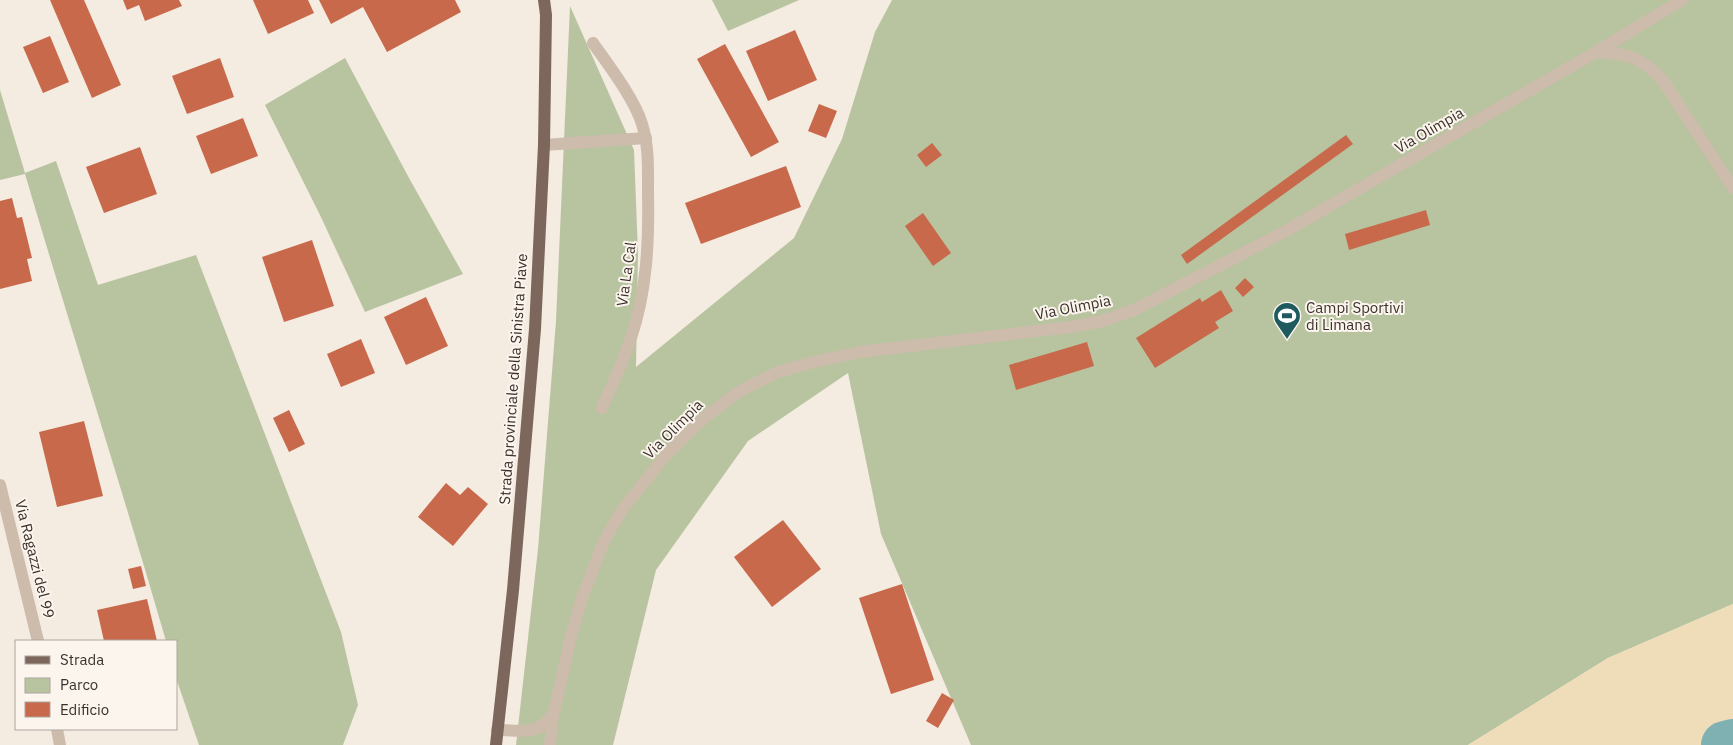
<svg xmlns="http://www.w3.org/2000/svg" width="1733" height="745" font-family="'IBM Plex Sans',sans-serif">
<rect width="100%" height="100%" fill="#f4ebe1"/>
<!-- green -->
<g fill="#b8c4a0">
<polygon points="712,0 799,0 728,31"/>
<polygon points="892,0 1733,0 1733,604 1608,658 1468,745 971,745 881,534 848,373 748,441 656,570 613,745 516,745 538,549 556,321 570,6 634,150 638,254 636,367 794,238 842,139 875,32"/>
<polygon points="345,58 409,178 463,274 365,312 320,215 265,105"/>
<path d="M 0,90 L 25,173 L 56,161 L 98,285 L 196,255 L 341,632 L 358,705 L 343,745 L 199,745 L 176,678 L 176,641 L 166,641 C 121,485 71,330 25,174 L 0,180 Z"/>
</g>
<!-- sand -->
<polygon fill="#efdcb8" points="1733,604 1733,745 1468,745 1608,658"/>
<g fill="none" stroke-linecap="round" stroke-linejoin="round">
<!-- river -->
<polyline stroke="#7fb0b2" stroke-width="48" points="1725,745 1733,743"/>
</g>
<!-- building -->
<g fill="#c8694b">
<polygon points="50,0 84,0 121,85 92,98"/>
<polygon points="123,0 179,0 182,6 145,21 139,5 127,10"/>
<polygon points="253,0 308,0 314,13 268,34"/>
<polygon points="319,0 455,0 461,12 387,52 363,7 331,24"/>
<polygon points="795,30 817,80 768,101 746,51"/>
<polygon points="50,36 69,82 43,93 23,47"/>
<polygon points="725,44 779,142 751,157 697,59"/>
<polygon points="220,58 234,97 187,114 172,76"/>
<polygon points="819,104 837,111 826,138 808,131"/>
<polygon points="243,118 258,156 211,174 196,136"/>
<polygon points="1346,135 1353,144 1187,264 1181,255"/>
<polygon points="932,143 942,155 926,167 917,155"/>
<polygon points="140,147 157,194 104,213 86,167"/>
<polygon points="786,166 801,207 701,244 685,203"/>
<polygon points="12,198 17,218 22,217 32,258 27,259 32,281 0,289 0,201"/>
<polygon points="1426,210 1430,225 1349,250 1345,234"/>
<polygon points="923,213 951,253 933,266 905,226"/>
<polygon points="312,240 334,306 284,322 262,257"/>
<polygon points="1245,278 1254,287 1243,297 1235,288"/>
<polygon points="1221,290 1233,311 1215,322 1219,328 1155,368 1136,338 1200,298 1202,302"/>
<polygon points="426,297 448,346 406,365 384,317"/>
<polygon points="361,339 375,373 341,387 327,354"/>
<polygon points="1087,342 1094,366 1016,390 1009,365"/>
<polygon points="289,410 305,444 289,452 273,418"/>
<polygon points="84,421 103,496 57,507 39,432"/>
<polygon points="446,483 460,495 468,487 488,504 453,546 418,517"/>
<polygon points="783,520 821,569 772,607 734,557"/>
<polygon points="141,566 146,586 133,589 128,569"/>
<polygon points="902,584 934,680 891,694 859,598"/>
<polygon points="147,599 157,641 104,641 97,610"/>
<polygon points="942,693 954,700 938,728 926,721"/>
</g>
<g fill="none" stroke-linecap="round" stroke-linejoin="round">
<!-- minor -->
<g stroke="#cdbbac" stroke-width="12">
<path d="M 593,43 C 609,66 634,98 642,124 C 649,146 648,169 648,192 C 649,241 647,291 631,338 C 623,362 612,385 602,408"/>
<path d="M 1596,52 C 1629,54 1638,56 1662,79 L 1733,188"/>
<polyline points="544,145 646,138"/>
<polyline points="0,485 38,641"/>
<polyline points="57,729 60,745"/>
<path d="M 497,730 C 522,730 540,737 554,712 L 572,632 L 582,598 L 604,541 L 622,510 L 667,454 L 704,418 L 740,391 L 778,372 L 818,361 L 860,352 L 1071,327 L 1103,321 L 1134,310 L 1286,231 L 1596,52 L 1682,0"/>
<polyline points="550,745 553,714"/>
</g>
<!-- major -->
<polyline stroke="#7d675c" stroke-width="12" points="496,745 513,590 535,329 544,145 546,15 544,0"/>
</g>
<!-- icons -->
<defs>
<symbol id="stadium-pin" viewBox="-11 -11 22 30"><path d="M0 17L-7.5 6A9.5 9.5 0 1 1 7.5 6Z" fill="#1f5a5e" stroke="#fbf5ee"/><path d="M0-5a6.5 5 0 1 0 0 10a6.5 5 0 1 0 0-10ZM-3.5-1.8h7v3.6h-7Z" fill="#fff"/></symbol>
</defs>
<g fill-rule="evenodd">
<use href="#stadium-pin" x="1271" y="300" width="32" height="43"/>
</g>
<g text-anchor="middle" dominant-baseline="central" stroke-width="4" stroke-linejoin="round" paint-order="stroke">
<!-- street labels -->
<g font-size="15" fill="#3b302b" stroke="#fbf5ee">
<text transform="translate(1429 130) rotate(-30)">Via Olimpia</text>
<text transform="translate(626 274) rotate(-82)">Via La Cal</text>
<text transform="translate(1073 307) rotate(-11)">Via Olimpia</text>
<text transform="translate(513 379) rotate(-86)">Strada provinciale della Sinistra Piave</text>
<text transform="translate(673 429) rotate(-45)">Via Olimpia</text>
<text transform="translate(35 559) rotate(76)">Via Ragazzi del 99</text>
</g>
<!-- poi labels -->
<g font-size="15" fill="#3b302b" stroke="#fbf5ee" text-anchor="start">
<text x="1306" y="307">Campi Sportivi<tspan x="1306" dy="17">di Limana</tspan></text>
</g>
</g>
<!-- legend -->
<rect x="15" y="640" width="162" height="90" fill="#fbf5ee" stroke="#aea6a0"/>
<rect x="25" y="656" width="25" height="8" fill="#7d675c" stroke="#aea6a0"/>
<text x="60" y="665" font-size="15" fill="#3b302b">Strada</text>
<rect x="25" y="678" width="25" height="15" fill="#b8c4a0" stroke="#aea6a0"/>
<text x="60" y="690" font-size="15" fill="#3b302b">Parco</text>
<rect x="25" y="702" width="25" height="15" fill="#c8694b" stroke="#aea6a0"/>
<text x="60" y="715" font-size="15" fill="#3b302b">Edificio</text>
</svg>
